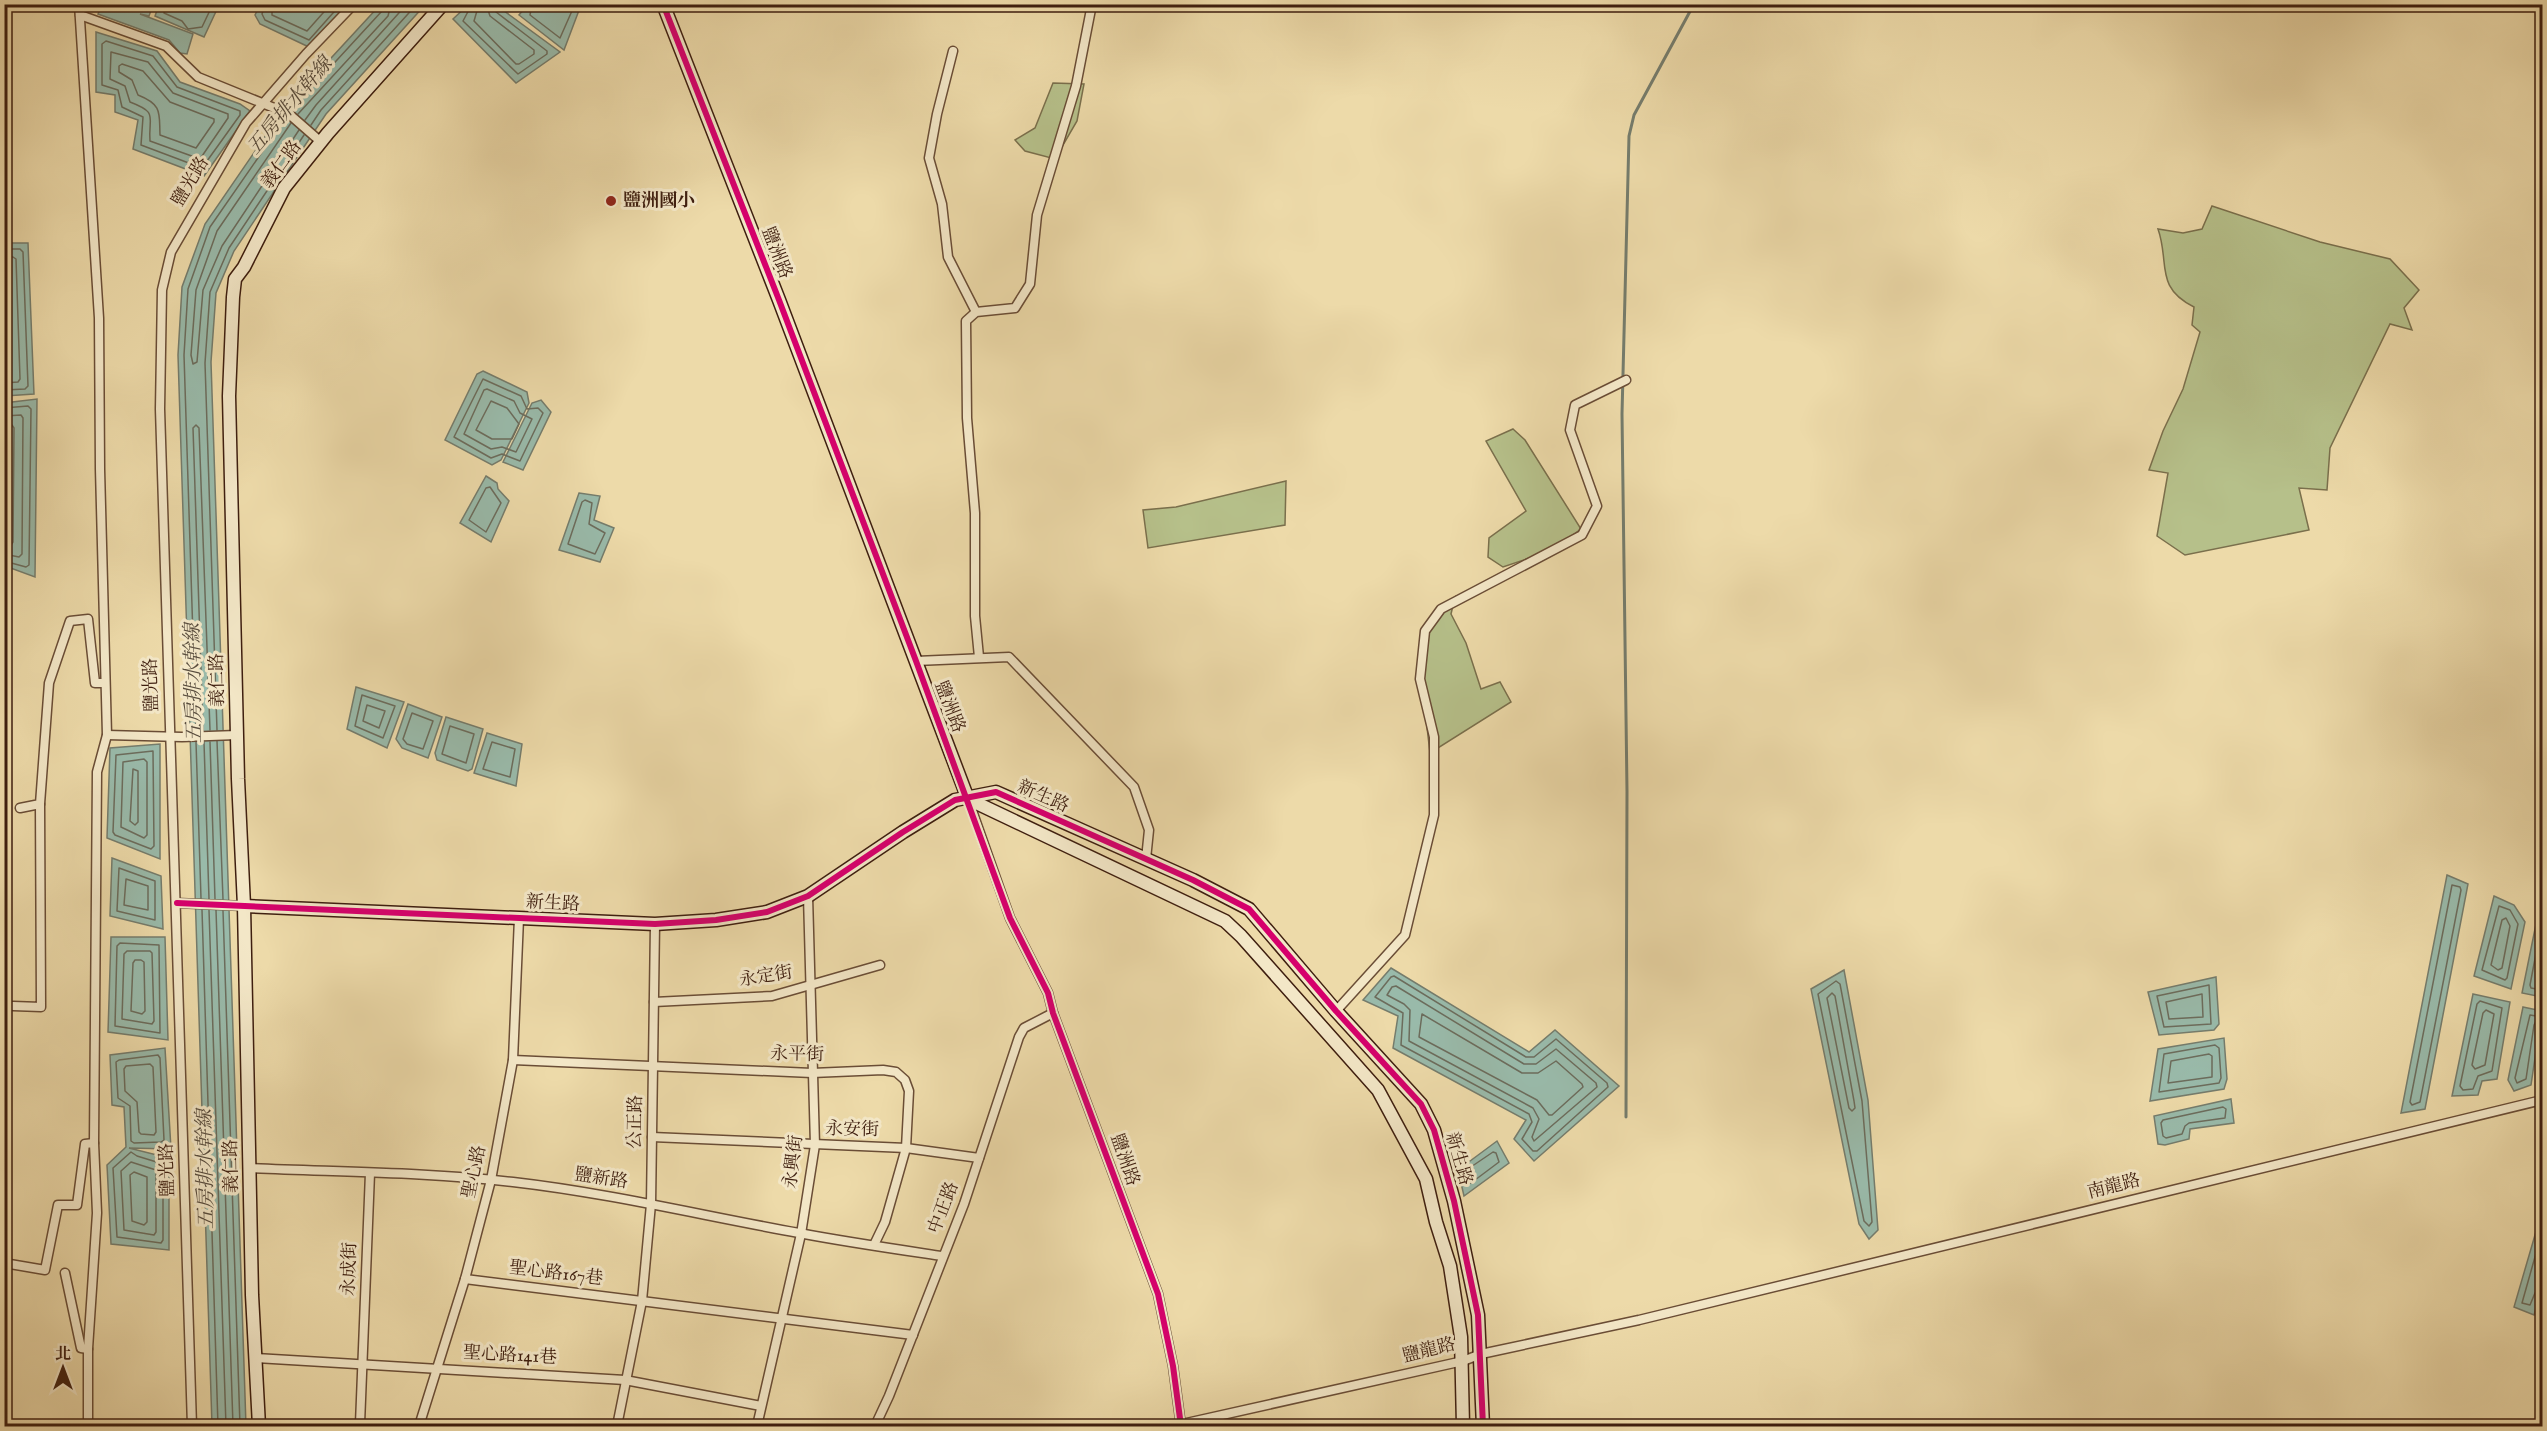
<svg xmlns="http://www.w3.org/2000/svg" width="2547" height="1431" font-family="'IM FELL English','Noto Serif TC',serif">
<rect width="100%" height="100%" fill="#eddaa9"/>
<filter id="stains"><feTurbulence type="fractalNoise" baseFrequency=".00333" numOctaves="4"/><feColorMatrix values="0 0 0 0 .2 0 0 0 0 .09 0 0 0 0 .02 0 0 0 .5 -.17"/></filter>
<radialGradient id="worn" r=".72"><stop offset=".6" stop-color="#630" stop-opacity="0"/><stop offset="1" stop-color="#630" stop-opacity=".3"/></radialGradient>
<!-- green -->
<g fill="#b6c08a" stroke="#7a6f4c" stroke-width="1.5">
<polygon points="1053,83 1084,84 1077,121 1055,159 1025,151 1015,140 1035,128"/>
<path d="M 2212,206 L 2320,242 L 2390,259 L 2419,290 L 2404,308 L 2412,330 L 2390,324 L 2330,448 L 2327,490 L 2299,488 L 2309,530 L 2185,555 L 2157,536 L 2168,473 L 2149,470 L 2163,431 L 2183,389 L 2200,332 L 2192,325 L 2194,307 C 2154,287 2170,263 2158,229 L 2183,233 L 2202,229 Z"/>
<polygon points="1513,429 1525,440 1581,529 1550,551 1503,567 1488,557 1489,538 1526,511 1486,441"/>
<polygon points="1286,481 1285,525 1148,548 1143,510 1176,507"/>
<polygon points="1455,597 1451,614 1466,643 1481,689 1500,682 1511,702 1430,753 1420,667 1423,628"/>
</g>
<!-- water -->
<g fill="#99baaa" stroke="#757c6c" stroke-width="1.5">
<polygon points="102,4 118,5 128,10 125,5 153,5 149,16 140,14 193,34 187,54 180,53 169,40 98,14"/>
<polygon points="528,4 581,5 564,50 519,15"/>
<polygon points="159,5 159,4 219,5 204,37 155,16"/>
<polygon points="260,5 349,5 311,48 260,24 255,15"/>
<polygon points="380,5 425,5 326,114 234,251 216,293 211,362 246,1426 212,1426 178,355 182,287 205,224 284,109"/>
<polygon points="468,5 496,5 560,52 516,83 453,19"/>
<polygon points="96,32 157,51 180,82 240,104 250,111 204,176 133,149 138,120 115,112 115,95 96,92"/>
<polygon points="5,243 28,243 34,394 5,396"/>
<polygon points="483,371 527,392 529,403 501,460 492,465 445,440 477,374"/>
<polygon points="37,399 35,577 5,566 4,403"/>
<polygon points="541,400 551,412 523,470 503,462 532,403"/>
<polygon points="486,476 497,483 498,489 509,501 491,542 460,523"/>
<polygon points="579,493 600,496 594,520 614,528 600,562 559,550"/>
<polygon points="356,687 404,702 387,748 347,729"/>
<polygon points="408,704 442,717 428,758 402,748 396,739"/>
<polygon points="446,717 483,729 472,769 468,771 437,760 435,753"/>
<polygon points="487,733 522,744 516,786 474,773"/>
<polygon points="160,744 160,859 107,838 110,748"/>
<polygon points="112,858 161,876 163,929 110,916"/>
<polygon points="2447,875 2468,884 2425,1109 2401,1113"/>
<polygon points="2494,896 2514,905 2525,922 2511,989 2474,976"/>
<polygon points="2538,914 2542,916 2542,997 2522,993"/>
<polygon points="111,937 165,937 168,1040 108,1032"/>
<polygon points="1391,968 1529,1052 1555,1030 1619,1086 1534,1161 1514,1139 1526,1120 1393,1048 1398,1016 1363,1000"/>
<polygon points="1844,970 1868,1100 1878,1230 1869,1239 1859,1224 1811,989"/>
<polygon points="2216,977 2219,1024 2214,1030 2159,1035 2148,992"/>
<polygon points="2473,994 2510,1002 2497,1079 2482,1081 2478,1095 2452,1096"/>
<polygon points="2523,1007 2542,1011 2531,1085 2514,1091 2508,1080"/>
<polygon points="2224,1038 2227,1079 2224,1089 2150,1101 2158,1049"/>
<polygon points="165,1048 171,1149 129,1148 169,1158 169,1250 111,1244 107,1165 126,1147 124,1107 112,1105 110,1055"/>
<polygon points="2231,1099 2234,1123 2190,1129 2189,1139 2165,1145 2158,1144 2154,1116"/>
<polygon points="1497,1141 1509,1163 1464,1196 1458,1170"/>
<polygon points="2542,1211 2542,1287 2534,1315 2514,1307"/>
</g>
<g fill="none" stroke-linecap="round" stroke-linejoin="round">
<!-- shore -->
<g stroke="#6c6c5c" stroke-width="1.5">
<polyline points="165,4 164,13 182,21 188,29 202,27 213,4"/>
<polyline points="265,4 262,14 265,20 309,40 341,4"/>
<polyline points="272,4 272,15 307,31 331,4"/>
<polyline points="472,4 463,21 518,74 547,54 547,51 496,12 494,4"/>
<polyline points="479,4 474,21 516,64 519,64 534,54 534,50 490,16 486,4"/>
<polyline points="532,4 530,15 560,38 575,4"/>
<polygon points="106,41 153,56 177,87 240,111 240,115 202,168 141,145 143,117 122,107 118,90 102,85 102,44"/>
<path d="M 111,52 L 148,62 L 173,93 L 228,114 L 228,118 L 200,159 L 150,141 C 148,116 159,113 130,102 L 125,86 L 110,79 Z"/>
<path d="M 122,64 L 143,71 L 170,102 L 214,119 L 214,122 L 196,148 L 160,135 C 159,113 163,105 138,95 L 132,80 L 119,72 L 119,66 Z"/>
<polyline points="292,109 382,11 384,4"/>
<polyline points="298,114 388,16 391,4"/>
<polyline points="305,120 316,105 407,4"/>
<polyline points="291,123 217,231 196,290 191,355 193,364 197,362 203,290 222,246 299,130"/>
<polyline points="311,125 321,110 417,4"/>
<polyline points="4,249 20,249 23,252 28,386 25,389 4,390"/>
<polyline points="4,256 13,257 16,259 20,379 18,382 4,383"/>
<polyline points="4,265 7,268 10,370 4,373"/>
<polygon points="483,379 521,396 527,409 538,408 543,413 520,461 502,454 491,458 454,437"/>
<polygon points="487,389 514,401 520,413 532,419 516,452 502,447 491,449 464,434 484,390"/>
<polygon points="491,401 507,408 519,424 512,439 492,439 476,430"/>
<polyline points="4,408 28,406 31,409 29,565 26,567 4,561"/>
<polyline points="4,416 21,415 23,418 22,554 19,557 4,554"/>
<polyline points="4,425 12,425 14,428 13,542 11,545 4,545"/>
<polygon points="490,487 501,503 486,532 469,520 486,488"/>
<polygon points="585,500 592,503 589,524 605,533 595,554 568,544 582,502"/>
<polygon points="362,695 395,706 383,738 355,726"/>
<polygon points="367,705 385,711 379,728 363,721"/>
<polygon points="412,713 433,721 423,749 407,744 403,739"/>
<polygon points="450,726 474,734 466,763 442,754"/>
<polyline points="217,730 205,363 210,292 229,248 304,135"/>
<polyline points="196,731 184,355 188,289 210,227 285,119"/>
<polyline points="203,731 193,428 196,425 199,428 210,730"/>
<polyline points="217,741 223,899"/>
<polyline points="196,742 201,898"/>
<polyline points="204,742 209,899"/>
<polyline points="210,742 215,899"/>
<polygon points="492,742 515,749 510,777 483,769"/>
<polygon points="153,751 154,846 151,849 115,835 113,832 116,755"/>
<polygon points="144,759 147,762 147,835 144,838 121,827 123,762"/>
<polygon points="133,769 138,771 138,822 135,825 130,821"/>
<polygon points="119,868 155,881 155,920 117,911"/>
<polygon points="126,879 148,886 148,910 124,905"/>
<polygon points="2452,885 2460,887 2461,890 2420,1102 2412,1105 2410,1102"/>
<polygon points="2499,906 2510,910 2518,924 2507,978 2505,980 2482,970"/>
<polyline points="202,910 218,1426"/>
<polyline points="209,910 226,1426"/>
<polyline points="216,910 233,1426"/>
<polyline points="223,911 240,1426"/>
<polygon points="2506,918 2510,926 2502,968 2498,970 2491,965 2502,920"/>
<polyline points="2542,922 2530,985 2531,988 2542,990"/>
<polygon points="120,943 159,945 160,1033 115,1026 117,946"/>
<polygon points="127,951 150,951 152,953 154,1021 152,1024 122,1019 124,954"/>
<polygon points="135,960 141,960 144,962 145,1011 142,1014 131,1011 133,963"/>
<polygon points="1394,976 1526,1057 1534,1057 1556,1039 1607,1083 1608,1087 1537,1151 1533,1151 1522,1139 1532,1122 1529,1114 1401,1045 1403,1013 1375,997 1391,977"/>
<polygon points="1836,981 1840,984 1862,1101 1872,1222 1869,1226 1864,1221 1818,994"/>
<polygon points="2209,985 2211,1024 2164,1027 2157,996"/>
<polygon points="1396,986 1524,1064 1536,1064 1556,1049 1596,1083 1597,1087 1534,1141 1532,1137 1539,1119 1533,1108 1409,1041 1410,1010 1404,1004 1387,995 1392,987"/>
<polygon points="1832,993 1835,996 1854,1101 1855,1108 1852,1111 1849,1108 1827,998"/>
<polygon points="2202,994 2203,1017 2169,1019 2166,1002"/>
<polygon points="2480,1001 2502,1008 2492,1071 2478,1076 2473,1089 2463,1090 2460,1086 2477,1004"/>
<polygon points="2486,1010 2494,1014 2485,1065 2475,1069 2472,1065 2483,1013"/>
<polygon points="1422,1014 1522,1073 1538,1073 1556,1061 1582,1084 1583,1087 1552,1115 1549,1115 1537,1100 1419,1037"/>
<polygon points="2530,1015 2536,1016 2537,1019 2534,1025 2526,1079 2517,1083 2515,1078"/>
<polygon points="2215,1045 2219,1048 2221,1078 2219,1083 2159,1092 2164,1054"/>
<polygon points="2209,1054 2212,1056 2212,1077 2168,1083 2171,1061"/>
<polygon points="158,1055 160,1058 164,1140 161,1142 134,1143 131,1141 130,1106 118,1098 116,1062 119,1060"/>
<polygon points="150,1064 153,1067 156,1132 154,1135 141,1134 139,1132 137,1102 125,1091 124,1069 126,1066"/>
<polygon points="2223,1107 2226,1109 2225,1118 2189,1123 2185,1126 2182,1134 2166,1138 2163,1136 2161,1123 2163,1120"/>
<polygon points="131,1152 137,1156 163,1164 163,1240 161,1243 117,1237 113,1168"/>
<polygon points="1493,1152 1496,1153 1499,1162 1471,1183 1468,1183 1465,1171"/>
<polygon points="131,1162 156,1170 156,1232 154,1235 124,1230 121,1171"/>
<polygon points="134,1172 147,1177 147,1222 144,1225 132,1221 130,1175"/>
<polyline points="2542,1232 2522,1303 2530,1305 2535,1293 2542,1290"/>
</g>
<!-- stream -->
<polyline stroke="#757c6c" stroke-width="3" points="1626,1117 1627,791 1622,414 1629,136 1634,115 1694,4"/>
<defs>
<g id="street">
<polyline points="79,4 99,318 100,469 107,735 97,772 94,1143 97,1213 88,1349 88,1426"/>
<polyline points="80,15 166,46 198,77 289,114 321,142"/>
<polyline points="953,51 937,114 929,158 942,204 948,257 976,312"/>
<polyline points="979,657 975,616 975,513 967,418 966,321 976,312 1015,308 1030,284 1037,215 1076,86 1092,4"/>
<polyline points="916,661 1009,657 1134,787 1149,830 1146,859"/>
<polyline points="107,735 182,737 237,735"/>
<polyline points="968,799 1010,918 1048,993 1053,1013 1158,1294 1173,1366 1181,1426"/>
<polyline points="20,808 40,804 49,683 70,621 88,619 95,683 105,683"/>
<polyline points="177,903 244,906"/>
<polyline points="654,1002 772,996 880,965"/>
<polyline points="13,1006 41,1007 40,804"/>
<polyline points="1336,1011 1405,935 1434,815 1434,737 1420,679 1425,631 1441,609 1582,535 1597,506 1570,430 1575,405 1626,380"/>
<polyline points="513,1060 812,1073 883,1070 896,1072 905,1080 909,1091 906,1148 885,1222 874,1245"/>
<polyline points="652,1137 906,1148 979,1158"/>
<path d="M 250,1168 C 338,1172 426,1172 513,1182 C 609,1193 704,1216 799,1233 C 846,1242 895,1249 942,1256"/>
<polyline points="4,1263 45,1270 58,1205 77,1205 85,1144 94,1143"/>
<polyline points="65,1273 81,1348 88,1349"/>
<polyline points="465,1279 913,1335"/>
<polyline points="256,1358 625,1380 761,1406"/>
<polyline points="360,1424 370,1173"/>
<polyline points="192,1426 160,409 162,290 171,252 246,123 306,54 354,4"/>
<polyline points="419,1426 465,1279 491,1180 513,1060 519,918"/>
<polyline points="617,1426 642,1301 651,1204 655,924"/>
<polyline points="757,1426 801,1234 815,1145 808,896"/>
<polyline points="875,1426 889,1396 964,1204 1019,1037 1024,1028 1053,1013"/>
<polyline points="1173,1426 1463,1361 1481,1354 1639,1320 2542,1100"/>
</g>
<g id="secondary">
<polyline points="663,4 779,300 968,799"/>
<polyline points="968,799 1225,921 1241,936 1378,1090 1426,1179 1436,1222 1450,1266 1461,1337 1463,1426"/>
<polyline points="244,906 655,924 716,920 767,912 808,896 903,832 955,800 996,792 1193,880 1249,909 1336,1011 1421,1104 1434,1130 1454,1201 1478,1315 1483,1426"/>
<polyline points="259,1426 252,1295 244,906 238,779 229,396 233,297 235,279 244,267 284,188 328,133 443,4"/>
</g>
</defs>
<!-- street casing -->
<use href="#street" stroke="#6a4d36" stroke-width="11"/>
<!-- secondary casing -->
<use href="#secondary" stroke="#3e1e0f" stroke-width="15"/>
<!-- street -->
<use href="#street" stroke="#f3e7c7" stroke-width="8"/>
<!-- secondary -->
<use href="#secondary" stroke="#f3e7c7" stroke-width="12"/>
<defs>
<g id="cycleway">
<polyline points="663,4 779,300 916,661 1010,918 1048,993 1053,1013 1158,1294 1173,1366 1181,1426"/>
<polyline points="177,903 655,924 716,920 767,912 808,896 903,832 955,800 996,792 1193,880 1249,909 1336,1011 1421,1104 1434,1130 1454,1201 1478,1315 1483,1426"/>
</g>
</defs>
<!-- cycleway casing -->
<use href="#cycleway" stroke="#f3e7c7" stroke-width="10"/>
<!-- cycleway -->
<use href="#cycleway" stroke="#d6006c" stroke-width="6"/>
</g>
<!-- markers -->
<circle fill="#8f2418" stroke="#f3e7c7" stroke-width="2" cx="611" cy="201" r="6"/>
<g text-anchor="middle" dominant-baseline="central" stroke-width="6" stroke-linejoin="round" paint-order="stroke">
<!-- street labels -->
<g font-size="18" fill="#3e1e0f" stroke="#f3e7c7">
<text transform="translate(282 165) rotate(-54)">義仁路</text>
<text transform="translate(191 182) rotate(-59)">鹽光路</text>
<text transform="translate(776 253) rotate(69)">鹽洲路</text>
<text transform="translate(218 680) rotate(-91)">義仁路</text>
<text transform="translate(152 685) rotate(-92)">鹽光路</text>
<text transform="translate(949 707) rotate(69)">鹽洲路</text>
<text transform="translate(1043 797) rotate(24)">新生路</text>
<text transform="translate(553 904) rotate(3)">新生路</text>
<text transform="translate(766 977) rotate(-9)">永定街</text>
<text transform="translate(797 1055) rotate(1)">永平街</text>
<text transform="translate(636 1122) rotate(-89)">公正路</text>
<text transform="translate(852 1130) rotate(1)">永安街</text>
<text transform="translate(1458 1159) rotate(74)">新生路</text>
<text transform="translate(1124 1160) rotate(71)">鹽洲路</text>
<text transform="translate(794 1162) rotate(-83)">永興街</text>
<text transform="translate(232 1166) rotate(-91)">義仁路</text>
<text transform="translate(168 1170) rotate(-92)">鹽光路</text>
<text transform="translate(475 1172) rotate(-78)">聖心路</text>
<text transform="translate(601 1179) rotate(9)">鹽新路</text>
<text transform="translate(2114 1187) rotate(-14)">南龍路</text>
<text transform="translate(944 1208) rotate(-69)">中正路</text>
<text transform="translate(350 1269) rotate(-88)">永成街</text>
<text transform="translate(556 1274) rotate(7)">聖心路167巷</text>
<text transform="translate(1429 1351) rotate(-14)">鹽龍路</text>
<text transform="translate(510 1356) rotate(3)">聖心路141巷</text>
</g>
<!-- poi labels -->
<g font-size="18" font-weight="bold" fill="#3e1e0f" stroke="#f3e7c7" text-anchor="start">
<text x="623" y="201">鹽洲國小</text>
</g>
<!-- water labels -->
<g font-size="20" font-style="italic" fill="#594d3e" stroke="#f3e7c7">
<text transform="translate(290 106) rotate(-50)">五房排水幹線</text>
<text transform="translate(194 683) rotate(-91)">五房排水幹線</text>
<text transform="translate(206 1169) rotate(-91)">五房排水幹線</text>
</g>
</g>
<!-- margin -->
<rect width="2547" height="1431" fill="none" stroke="#eddaa9" stroke-width="24"/>
<rect x="6" y="6" width="2535" height="1419" fill="none" stroke="#3e1e0f" stroke-width="3"/>
<rect x="12" y="12" width="2523" height="1407" fill="none" stroke="#3e1e0f" stroke-width="1.5"/>
<!-- north arrow -->
<g transform="translate(63 1368)" stroke="#f3e7c7" stroke-width="4.5" paint-order="stroke">
<path d="M0-4.5L10 22L0 15L-10 22Z" fill="#3e1e0f"/>
<text y="-9" font-size="16" font-weight="bold" text-anchor="middle" fill="#3e1e0f">北</text>
</g>
<rect width="100%" height="100%" filter="url(#stains)"/>
<rect width="100%" height="100%" fill="url(#worn)"/>
</svg>
